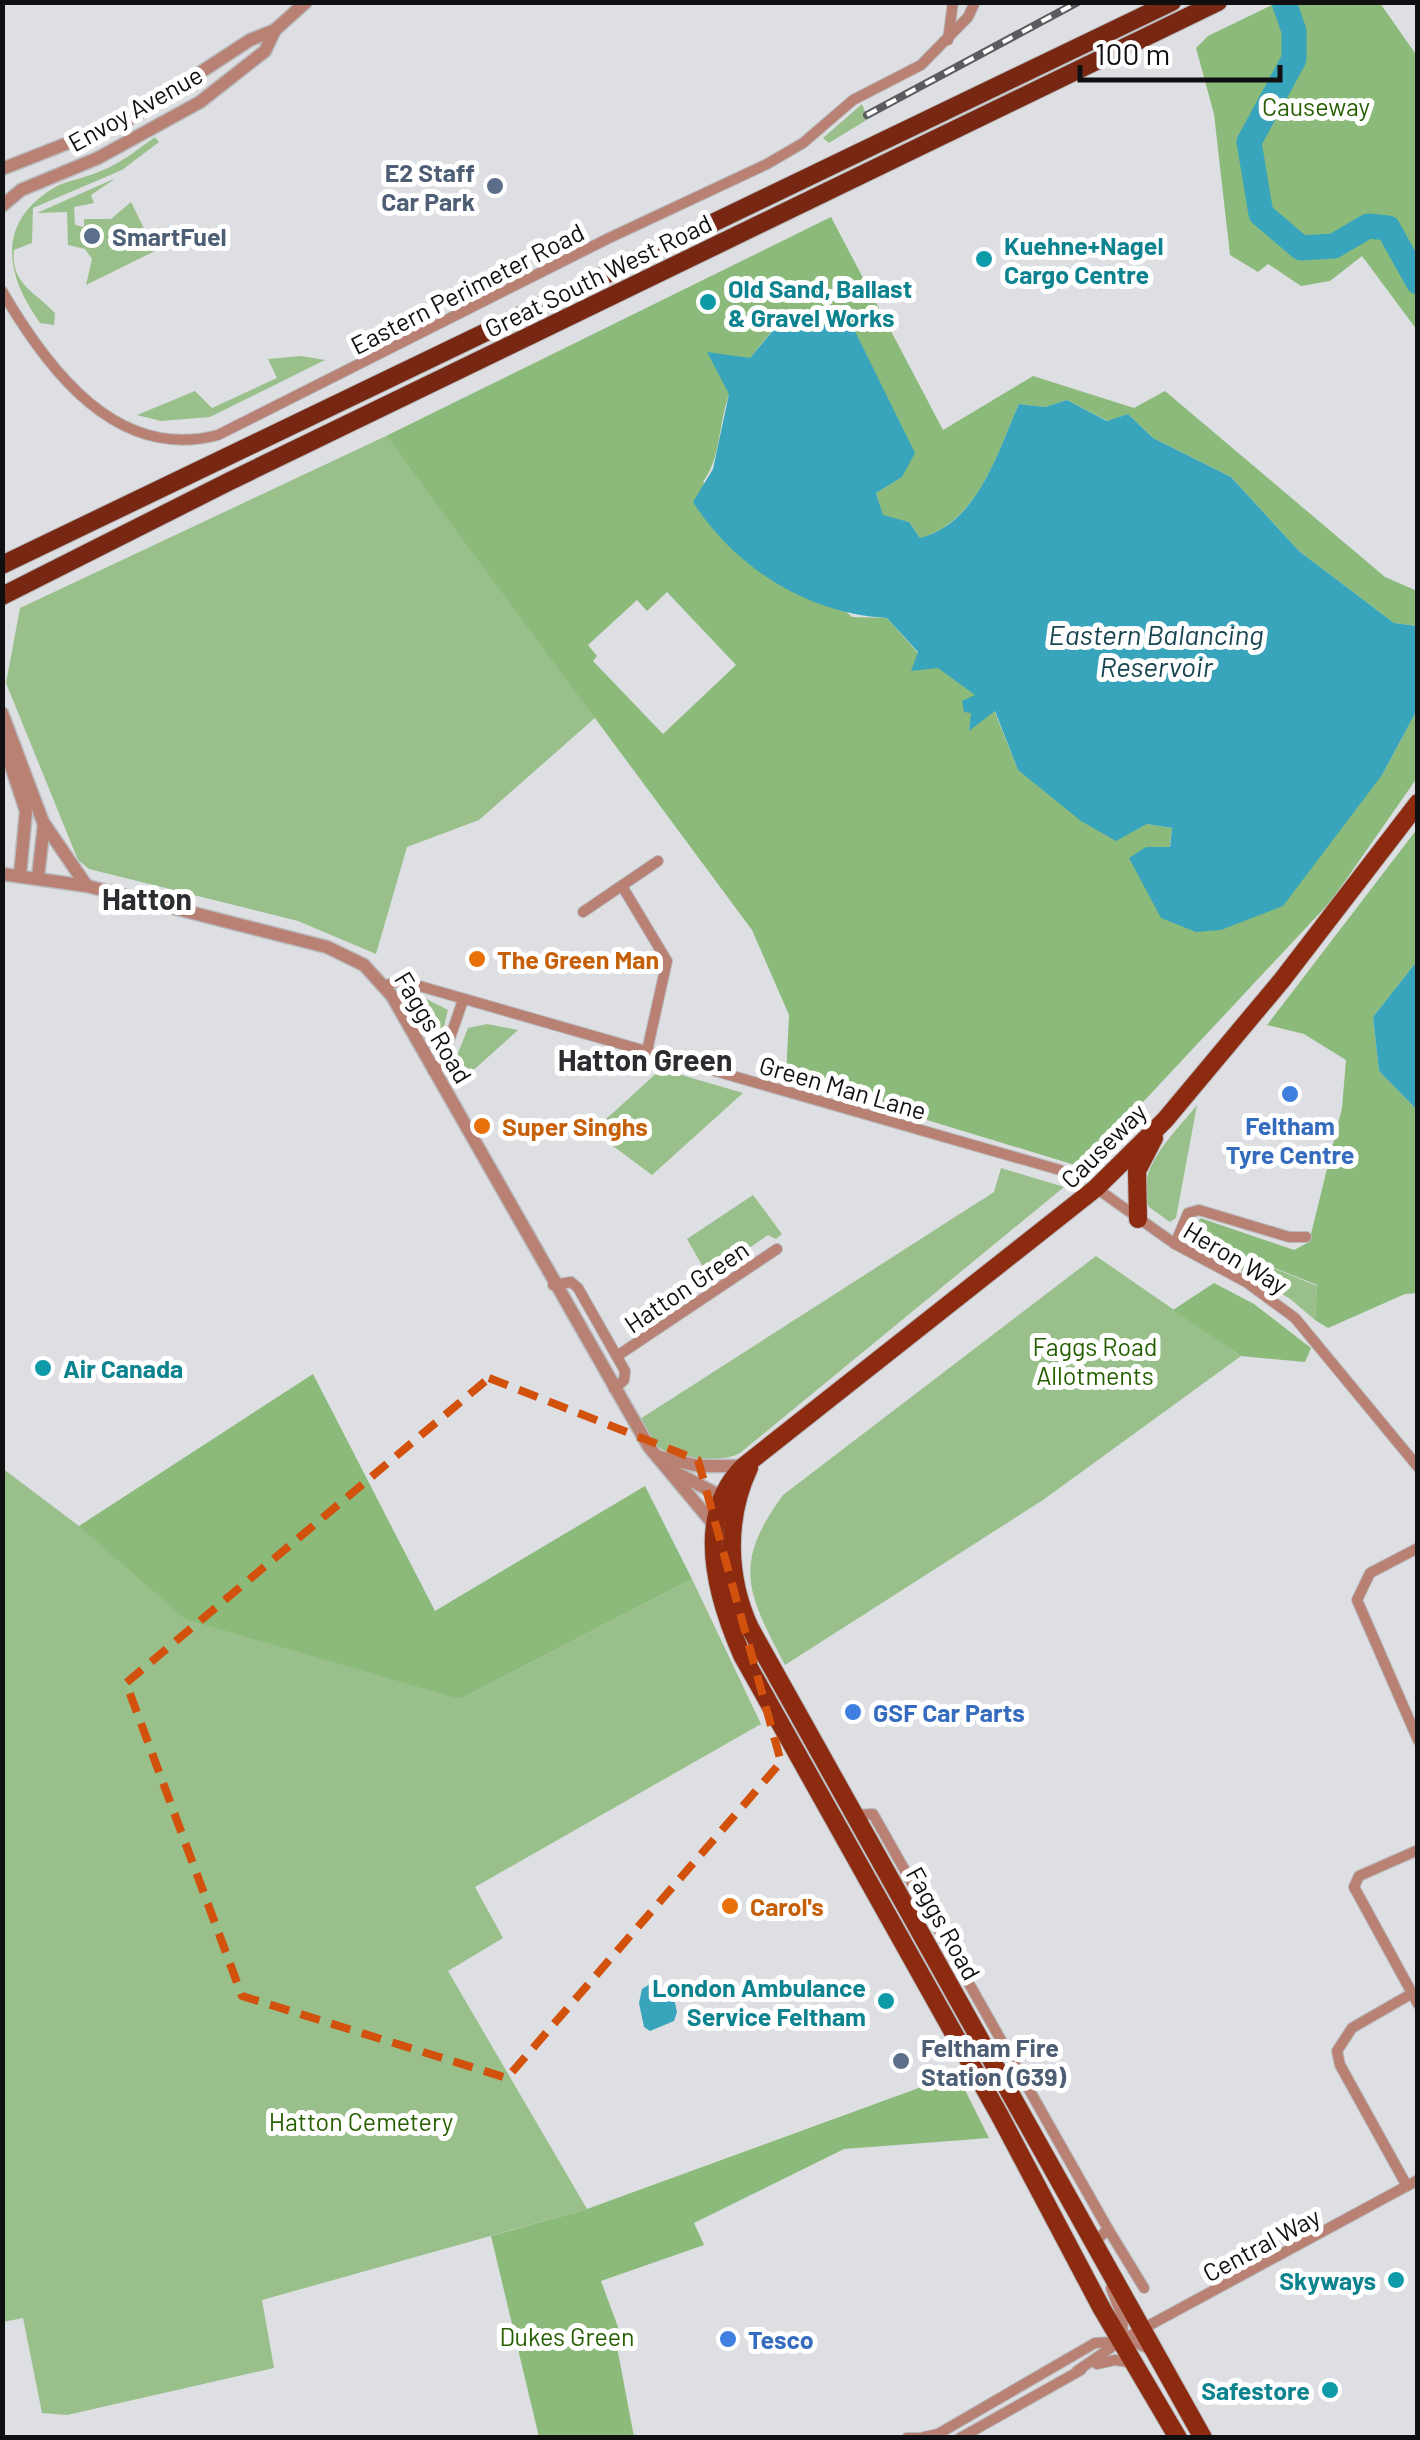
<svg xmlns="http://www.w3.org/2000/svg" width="1420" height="2440" font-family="Barlow,sans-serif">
<rect width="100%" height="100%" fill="#dddfe3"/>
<!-- green -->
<g fill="#99c08b">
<polygon points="862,104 868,119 829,143 823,138"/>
<path d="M 155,137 L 159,142 L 122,170 L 33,208 L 32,243 L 14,250 C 10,283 35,292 55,313 L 54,325 L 40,323 C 0,267 0,217 59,185 C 76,179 94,175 110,167 C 126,159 141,147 155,137 Z"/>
<polygon points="116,178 91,195 94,203 74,207 75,225 84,227 84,219 111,219 131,202 155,251 86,285 92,259 85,249 68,245 67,212 37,213"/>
<polygon points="301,356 325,360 210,417 161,421 137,415 195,391 212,408 277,378 268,359"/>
<polygon points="386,436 596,717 479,820 407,847 376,954 298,921 89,869 78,860 6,683 20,608"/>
<polygon points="411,991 448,1010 438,1050 406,994"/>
<polygon points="487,1024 518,1030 458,1084 450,1073 468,1028"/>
<polygon points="661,1069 743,1093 652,1175 593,1131"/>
<path d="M 1197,1105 L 1176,1218 L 1170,1222 L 1149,1207 C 1133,1170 1176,1132 1197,1105 Z"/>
<path d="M 1001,1168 L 1064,1187 L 740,1453 C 723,1463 675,1460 658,1447 C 650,1441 645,1428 640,1419 L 994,1192 Z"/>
<polygon points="753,1195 782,1234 776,1239 768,1235 720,1268 711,1281 687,1239"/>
<polygon points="1200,1218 1208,1241 1317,1286 1315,1320 1289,1298 1192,1242"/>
<path d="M 1096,1256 L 1241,1356 L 1043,1500 L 785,1665 C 747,1593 732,1565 783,1495 Z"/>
<polygon points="2,1468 79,1526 460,1699 692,1579 761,1724 475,1887 503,1938 448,1971 587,2209 262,2300 274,2368 67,2415 42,2413 23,2318 3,2322"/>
</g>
<!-- forest -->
<g fill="#8bba7a" fill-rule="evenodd">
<polygon points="1278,2 1380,3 1417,56 1417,330 1362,256 1330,281 1301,286 1268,264 1258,272 1230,255 1214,114 1196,48 1208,36"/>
<path d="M 831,217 L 943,430 L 1033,376 L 1134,408 L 1165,391 L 1385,577 L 1417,591 L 1417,626 L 1394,623 L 1299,551 L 1231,477 L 1153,438 L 1128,414 L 1108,421 L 1067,400 L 1045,407 L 1019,404 C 997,454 978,522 920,538 L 909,522 L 883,516 L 876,493 L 902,477 L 781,321 C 762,343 742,365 730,392 C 718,422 722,456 703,482 L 852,617 L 887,618 L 918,653 L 976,695 L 969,729 L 994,710 L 1018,770 L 1116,840 L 1147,824 L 1172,828 L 1161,918 L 1382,775 L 1417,710 L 1417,778 L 1331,901 L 1086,1163 L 1075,1165 L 786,1077 L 789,1015 L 752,930 L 386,436 ZM 667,592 L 736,665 L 663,734 L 593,661 L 597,656 L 588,645 L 637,600 L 647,611 Z"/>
<polygon points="1417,829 1417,961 1373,1017 1379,1071 1417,1110 1417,1293 1405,1294 1328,1328 1315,1320 1317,1285 1208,1241 1200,1218 1294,1250 1309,1242 1342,1108 1346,1060 1304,1034 1267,1025"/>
<polygon points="1214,1283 1254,1304 1311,1348 1305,1362 1241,1356 1173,1310"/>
<polygon points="313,1374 435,1611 645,1486 692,1579 460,1699 185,1619 79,1526"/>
<polygon points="957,2074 989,2138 844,2149 694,2223 704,2245 601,2281 618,2327 617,2347 634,2437 539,2437 491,2236 587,2209"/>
</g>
<!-- water -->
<g fill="#39a5bc">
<path d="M 844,309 L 915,453 L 902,477 L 876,493 L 883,515 L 909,522 L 920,538 C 978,523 997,453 1019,404 L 1045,407 L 1067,400 L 1107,421 L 1128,414 L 1153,438 L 1231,477 L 1299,551 L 1394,623 L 1417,626 L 1417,710 L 1382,775 L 1283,906 L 1221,930 L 1196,932 L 1161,918 L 1129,858 L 1146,847 L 1170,847 L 1172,828 L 1147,824 L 1116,841 L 1081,821 L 1018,770 L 995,711 L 969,731 L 971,713 L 964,712 L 962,701 L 975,695 L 938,668 L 911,671 L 918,652 L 887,618 C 809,614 735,568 693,502 L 713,469 L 729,394 L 707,352 L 750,358 L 781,321 Z"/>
<polygon points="1417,961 1417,1110 1379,1071 1373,1017"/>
<polygon points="650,1984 673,1994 677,2012 674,2021 650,2031 644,2027 639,2003 642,1989"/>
</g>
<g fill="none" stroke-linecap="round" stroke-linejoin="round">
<!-- river -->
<polyline stroke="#39a5bc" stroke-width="25" points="1284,2 1294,31 1294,59 1249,142 1261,214 1301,248 1334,246 1368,226 1388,228 1418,282"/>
<defs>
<g id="minor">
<polyline points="948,40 953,2"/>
<path d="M 2,291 C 48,370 117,462 218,435 L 607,239 L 767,164 L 803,143 L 853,100 L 921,65 L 968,17 L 975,2"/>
<polyline points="622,886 667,961 647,1051"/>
<polyline points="583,912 658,861"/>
<polyline points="385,985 402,981 1060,1170"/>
<polyline points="433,1071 441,1064 463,1000"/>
<polyline points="1096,1188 1175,1244 1246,1282 1295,1318 1418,1467"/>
<polyline points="1175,1244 1188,1213 1199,1210 1289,1237 1306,1237"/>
<polyline points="553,1285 571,1282 578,1288 625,1371 624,1380 614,1389"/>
<polyline points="617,1356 777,1249"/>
<polyline points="1418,1548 1370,1573 1357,1600 1418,1740"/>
<polyline points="854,1815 873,1814 1108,2229 1093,2244"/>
<polyline points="1418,1850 1359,1876 1354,1887 1418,2004"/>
<polyline points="1407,2186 1340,2065 1337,2051 1352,2028 1411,1994"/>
<polyline points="1108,2229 1144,2288"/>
<polyline points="1111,2288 1123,2319 1122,2339"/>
<polyline points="1097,2364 1115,2360 1134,2363"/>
<polyline points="1077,2371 1122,2340 1418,2180"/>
<polyline points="924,2437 938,2434 1095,2343 1132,2341 1151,2350"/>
<polyline points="907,2438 926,2438"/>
<polyline points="960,2438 1081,2370"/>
</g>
<g id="tertiary">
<polyline points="2,169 129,119 250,40 275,30"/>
<polyline points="2,206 21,190 98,158 200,102 265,51 275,30 306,2"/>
<polyline points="2,713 43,822 86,885"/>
<polyline points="2,739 26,811 20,875"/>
<polyline points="2,874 87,886 327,947 364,965 392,996 649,1447 715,1526"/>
<polyline points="38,877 44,824"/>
<polyline points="660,1457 699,1466 744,1466"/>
<polyline points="671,1470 728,1500"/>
</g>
<g id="primary">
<polyline points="1138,1219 1137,1171 1154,1138"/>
<path d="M 749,1468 C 725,1519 727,1578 750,1628 L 1203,2438"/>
<path d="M 1178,2438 L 1102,2309 L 1000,2116 L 742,1655 C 717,1598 693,1516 744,1466 L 1096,1188 L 1165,1120 L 1282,980 L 1418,803"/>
</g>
<g id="trunk">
<polyline points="2,565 1172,2"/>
<polyline points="2,596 230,481 1218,2"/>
</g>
</defs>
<!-- minor casing -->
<use href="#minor" stroke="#b8babd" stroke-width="12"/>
<!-- tertiary casing -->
<use href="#tertiary" stroke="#b8babd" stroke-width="15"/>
<!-- primary casing -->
<use href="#primary" stroke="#b8babd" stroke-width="20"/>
<!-- trunk casing -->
<use href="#trunk" stroke="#b8babd" stroke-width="20"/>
<!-- minor -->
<use href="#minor" stroke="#b98173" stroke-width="10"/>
<!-- tertiary -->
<use href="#tertiary" stroke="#b98173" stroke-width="12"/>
<!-- primary -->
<use href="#primary" stroke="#8d2b11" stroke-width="18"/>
<!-- trunk -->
<use href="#trunk" stroke="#782812" stroke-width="18"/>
<defs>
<polyline id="rail" points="867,115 1078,2"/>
</defs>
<!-- rail casing -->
<use href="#rail" stroke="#5b5c5f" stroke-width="8"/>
<!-- rail -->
<use href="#rail" stroke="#fff" stroke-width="4" stroke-dasharray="11" stroke-linecap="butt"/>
</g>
<!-- marked area -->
<path fill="none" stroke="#d2520d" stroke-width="8" stroke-dasharray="20 12" stroke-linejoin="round" d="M 489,1378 L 698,1460 L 781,1762 L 507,2078 L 242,1996 L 126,1683 Z"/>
<!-- markers -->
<g fill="#5c6f8a" stroke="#fff" stroke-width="4">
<circle cx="495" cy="186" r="10"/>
<circle cx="92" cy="236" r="10"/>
<circle cx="901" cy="2061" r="10"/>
</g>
<g fill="#0f9aa8" stroke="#fff" stroke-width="4">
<circle cx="984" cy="259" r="10"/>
<circle cx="708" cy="302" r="10"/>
<circle cx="43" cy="1368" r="10"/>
<circle cx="886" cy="2001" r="10"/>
<circle cx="1396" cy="2280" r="10"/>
<circle cx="1330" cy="2390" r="10"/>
</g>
<g fill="#e8710a" stroke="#fff" stroke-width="4">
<circle cx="477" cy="959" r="10"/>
<circle cx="482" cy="1126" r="10"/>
<circle cx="730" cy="1906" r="10"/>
</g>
<g fill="#3f7fe0" stroke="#fff" stroke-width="4">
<circle cx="1290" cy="1094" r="10"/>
<circle cx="853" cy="1712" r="10"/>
<circle cx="728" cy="2339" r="10"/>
</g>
<g text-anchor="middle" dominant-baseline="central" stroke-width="10" stroke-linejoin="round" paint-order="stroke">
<!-- park labels -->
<g font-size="25" fill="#265f00" stroke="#fff">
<text x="1316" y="106">Causeway</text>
<text x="1095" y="1346">Faggs Road<tspan x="1095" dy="29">Allotments</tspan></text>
<text x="361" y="2121">Hatton Cemetery</text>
<text x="567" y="2336">Dukes Green</text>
</g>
<!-- street labels -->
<g font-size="25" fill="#101012" stroke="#fff">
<text transform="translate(135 108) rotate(-29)">Envoy Avenue</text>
<text transform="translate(598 275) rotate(-26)">Great South West Road</text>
<text transform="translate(467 288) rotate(-27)">Eastern Perimeter Road</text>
<text transform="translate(434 1027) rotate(59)">Faggs Road</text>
<text transform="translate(843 1087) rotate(16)">Green Man Lane</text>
<text transform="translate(1103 1145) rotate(-45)">Causeway</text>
<text transform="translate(1236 1257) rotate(31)">Heron Way</text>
<text transform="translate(686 1286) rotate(-34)">Hatton Green</text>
<text transform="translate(944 1923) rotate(61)">Faggs Road</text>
<text transform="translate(1261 2244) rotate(-28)">Central Way</text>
</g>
<!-- service labels -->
<g font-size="25" font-weight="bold" fill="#4e5e75" stroke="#fff" text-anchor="start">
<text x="475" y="172" text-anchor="end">E2 Staff<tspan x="475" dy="29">Car Park</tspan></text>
<text x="112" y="236">SmartFuel</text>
<text x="921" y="2047">Feltham Fire<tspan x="921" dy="29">Station (G39)</tspan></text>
</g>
<!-- culture labels -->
<g font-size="25" font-weight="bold" fill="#0d838f" stroke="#fff" text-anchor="start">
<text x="1004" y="245">Kuehne+Nagel<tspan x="1004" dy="29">Cargo Centre</tspan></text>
<text x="728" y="288">Old Sand, Ballast<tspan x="728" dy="29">&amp; Gravel Works</tspan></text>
<text x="63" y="1368">Air Canada</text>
<text x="866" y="1987" text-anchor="end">London Ambulance<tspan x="866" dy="29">Service Feltham</tspan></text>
<text x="1376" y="2280" text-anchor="end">Skyways</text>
<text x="1310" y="2390" text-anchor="end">Safestore</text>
</g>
<!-- food labels -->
<g font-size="25" font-weight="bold" fill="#c56008" stroke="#fff" text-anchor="start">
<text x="497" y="959">The Green Man</text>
<text x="502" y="1126">Super Singhs</text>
<text x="750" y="1906">Carol's</text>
</g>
<!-- shop labels -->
<g font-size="25" font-weight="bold" fill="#366cbe" stroke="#fff" text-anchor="start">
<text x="1290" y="1125" text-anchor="middle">Feltham<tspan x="1290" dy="29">Tyre Centre</tspan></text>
<text x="873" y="1712">GSF Car Parts</text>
<text x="748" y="2339">Tesco</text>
</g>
<!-- water labels -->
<g font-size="28" font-style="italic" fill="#174550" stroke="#fff">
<text x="1156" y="634">Eastern Balancing<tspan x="1156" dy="32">Reservoir</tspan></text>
</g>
<!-- quarter labels -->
<g font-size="30" font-weight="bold" fill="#2c2d31" stroke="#fff">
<text x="147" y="898">Hatton</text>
<text x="645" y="1059">Hatton Green</text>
</g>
</g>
<!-- border -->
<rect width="1420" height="2440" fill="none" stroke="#101012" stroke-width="10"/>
<!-- scale -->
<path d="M1080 65v15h200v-15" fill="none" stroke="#101012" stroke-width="5"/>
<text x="1095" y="65" font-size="30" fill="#101012" stroke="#ffffff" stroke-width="8" paint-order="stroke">100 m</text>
</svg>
